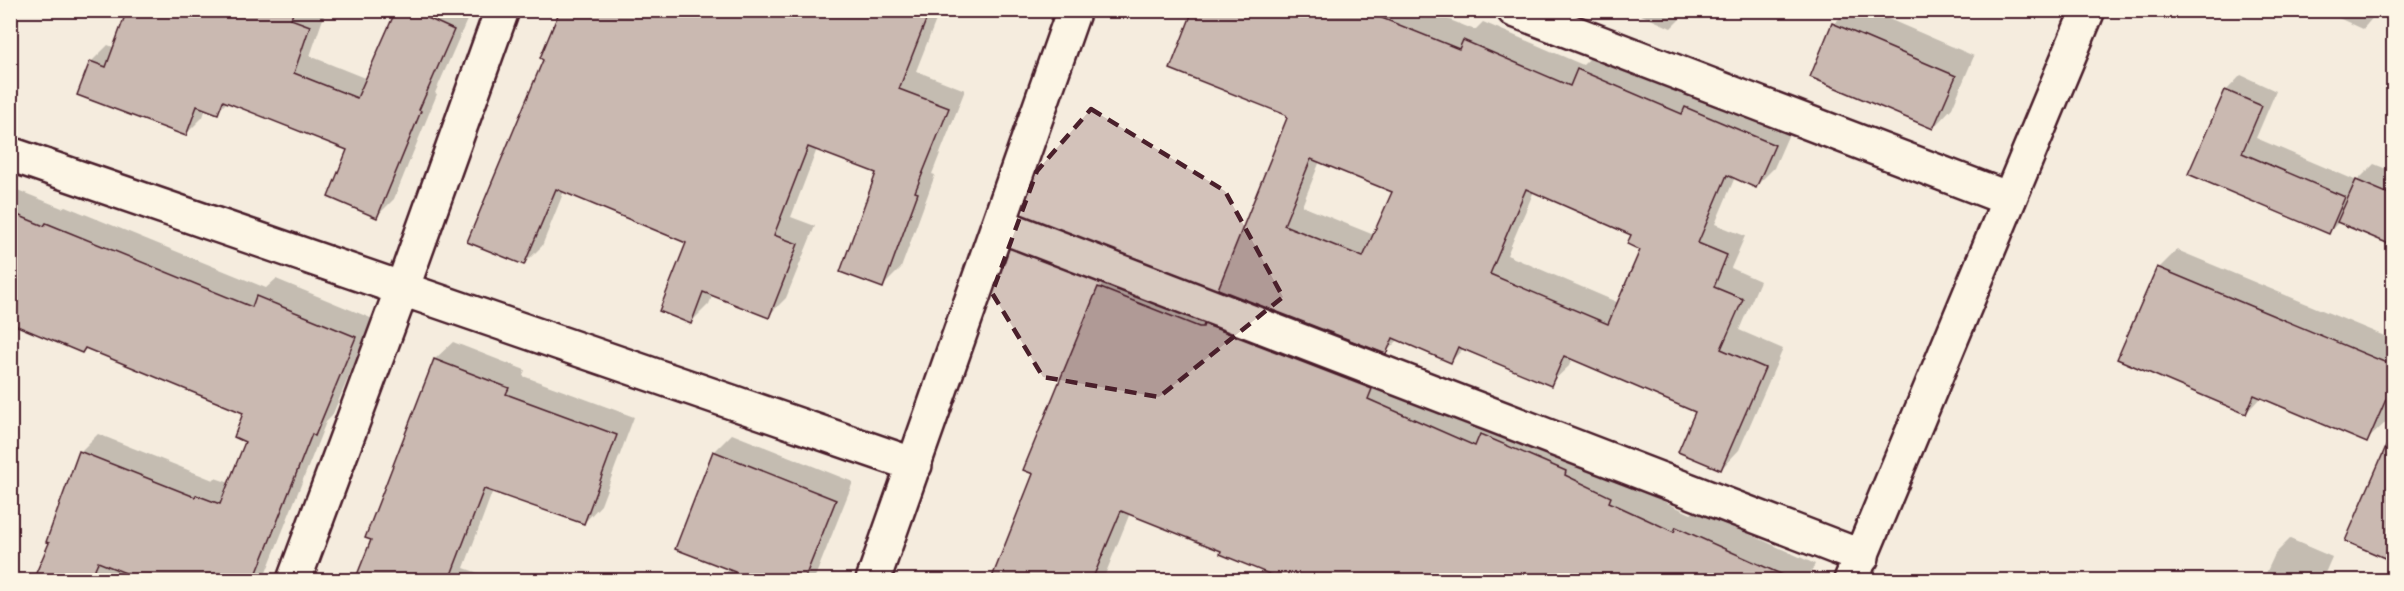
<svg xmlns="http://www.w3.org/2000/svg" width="2404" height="591" font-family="'Indie Flower',sans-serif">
<rect width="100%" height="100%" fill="#f5ecde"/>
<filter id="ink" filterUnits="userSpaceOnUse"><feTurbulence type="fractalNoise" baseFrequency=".0167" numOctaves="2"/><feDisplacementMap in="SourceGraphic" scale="12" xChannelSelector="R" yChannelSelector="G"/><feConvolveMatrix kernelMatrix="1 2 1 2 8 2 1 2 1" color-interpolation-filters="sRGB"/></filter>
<g filter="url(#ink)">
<!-- shadow -->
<g fill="#0003" fill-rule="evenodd">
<polygon points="128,10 326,10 310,56 367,79 397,10 464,10 470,13 435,93 437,94 394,199 377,216 349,149 228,101 217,112 206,108 203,117 186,134 91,62 108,45 115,48"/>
<polygon points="562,10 940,10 916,71 965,90 932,174 935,175 901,268 883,286 878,172 817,149 791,217 815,226 786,298 768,316 713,294 709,304 691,322 688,243 564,191 542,246 524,264 545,59"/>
<path d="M 1195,10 L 1425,10 L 1475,30 L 1483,22 L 1583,65 L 1596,52 L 1792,127 L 1774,168 L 1756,186 L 1735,177 L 1715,224 L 1745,236 L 1731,268 L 1760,281 L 1739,330 L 1783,349 L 1739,450 L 1721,469 L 1697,411 L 1572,358 L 1569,366 L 1550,384 L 1464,348 L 1451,361 L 1399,339 L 1386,352 L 1220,288 L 1289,118 ZM 1320,161 L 1394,191 L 1374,235 L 1302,206 ZM 1534,191 L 1633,234 L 1642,249 L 1619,303 L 1507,255 Z"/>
<polygon points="1630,10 1689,10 1671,28"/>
<polygon points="1847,10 1868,10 1974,56 1952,108 1933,128 1834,24"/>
<polygon points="2321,10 2379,10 2363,29"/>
<polygon points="2241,75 2276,91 2256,138 2357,181 2374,164 2394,172 2394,244 2340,221 2329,232 2190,173 2226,91"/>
<polygon points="10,187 62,208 65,206 266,288 276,279 373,319 332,416 326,422 263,580 34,580 51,542 80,452 98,434 213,480 215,478 230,483 247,441 245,413 87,347 82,351 10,323"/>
<polygon points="2177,250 2394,340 2394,403 2385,423 2366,441 2261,397 2246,413 2159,268"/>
<polygon points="1117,269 1628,478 1626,484 1691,514 1696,510 1815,564 1807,580 1481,580 1438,562 1430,580 1288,580 1222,554 1223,550 1130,513 1103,580 992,580 1035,473 1099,288"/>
<polygon points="453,342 525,370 523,376 634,417 601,505 584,523 493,490 464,568 498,580 356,580 435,359"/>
<polygon points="732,434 853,482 815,577 812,580 724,580 728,568 714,452"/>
<polygon points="2290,539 2332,557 2322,580 2263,580 2275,554"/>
</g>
<!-- building -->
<g fill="#cab9b1" stroke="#4a1f2b" stroke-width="1.5" fill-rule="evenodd">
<polygon points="127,10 294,10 291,19 310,26 294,73 357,98 396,10 410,10 454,30 419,110 421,111 377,218 328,197 347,150 223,101 218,114 197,106 186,136 77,95 90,61 106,67"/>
<polygon points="560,10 930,10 899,89 949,108 915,192 918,193 883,288 840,272 876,173 808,147 774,235 798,244 769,318 703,292 691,324 659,311 686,243 556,189 524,265 467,242 543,60 540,58"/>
<path d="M 1193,10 L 1362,10 L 1459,49 L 1463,40 L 1570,86 L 1577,69 L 1682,114 L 1685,107 L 1775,145 L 1756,188 L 1727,175 L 1698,243 L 1727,255 L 1714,287 L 1743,299 L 1721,349 L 1765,368 L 1721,470 L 1678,452 L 1695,412 L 1564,356 L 1551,386 L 1458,347 L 1451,363 L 1393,338 L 1386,354 L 1218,289 L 1287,118 L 1286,115 L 1170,69 ZM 1311,159 L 1392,192 L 1363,257 L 1284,225 ZM 1526,189 L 1631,235 L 1627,244 L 1640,250 L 1608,324 L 1490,274 Z"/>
<polygon points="1832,23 1956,76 1933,129 1810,77"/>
<polygon points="2225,90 2262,106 2242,153 2345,197 2329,234 2188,174"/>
<polygon points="2356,180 2394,196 2394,246 2337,222"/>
<polygon points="10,212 44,226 46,223 252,307 256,296 356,337 315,436 312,434 254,580 143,580 98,562 90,580 33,580 49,543 46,542 79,451 195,497 196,495 220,504 245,442 234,437 243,413 85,348 82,353 10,323"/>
<polygon points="2157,267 2394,366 2394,381 2367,443 2254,395 2246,414 2117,359"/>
<polygon points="1098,287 1199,327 1203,327 1204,324 1372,389 1368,399 1475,446 1480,434 1566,471 1565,475 1611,497 1609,502 1674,532 1676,527 1794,580 1284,580 1220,554 1221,551 1121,511 1092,580 991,580 1033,474 1023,470"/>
<polygon points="434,359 509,388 506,394 617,435 584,524 484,489 449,580 355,580 371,540 365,538"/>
<polygon points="2394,428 2394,562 2345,541"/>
<polygon points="713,451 836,500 804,580 732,580 735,572 675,549"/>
</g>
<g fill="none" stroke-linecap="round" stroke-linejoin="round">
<defs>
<g id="minor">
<polyline points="1514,10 2009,199"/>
<polyline points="10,154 915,465"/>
<polyline points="999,225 1862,557"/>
<polyline points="294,580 402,289 502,10"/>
<polyline points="873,580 1074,10"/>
</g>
<polyline id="major" points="1851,580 2088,10"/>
</defs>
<!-- minor casing -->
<use href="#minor" stroke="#4a1f2b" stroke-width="38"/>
<!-- major casing -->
<use href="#major" stroke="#4a1f2b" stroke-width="38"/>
<!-- minor -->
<use href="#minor" stroke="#fcf5e5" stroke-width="33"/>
<!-- major -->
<use href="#major" stroke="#fcf5e5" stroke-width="33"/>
</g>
</g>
<!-- marked area -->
<path fill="#4a1f2b" fill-opacity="0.2" stroke="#4a1f2b" stroke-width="4.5" stroke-dasharray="12 8" stroke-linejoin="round" d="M 1091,109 L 1225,191 L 1283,297 L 1159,397 L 1043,377 L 992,293 L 1037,171 Z"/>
<!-- margin -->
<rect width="2404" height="591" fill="none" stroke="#fcf5e5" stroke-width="36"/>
<rect x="18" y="18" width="2368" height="555" fill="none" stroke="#4a1f2b" stroke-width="2" filter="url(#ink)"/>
</svg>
